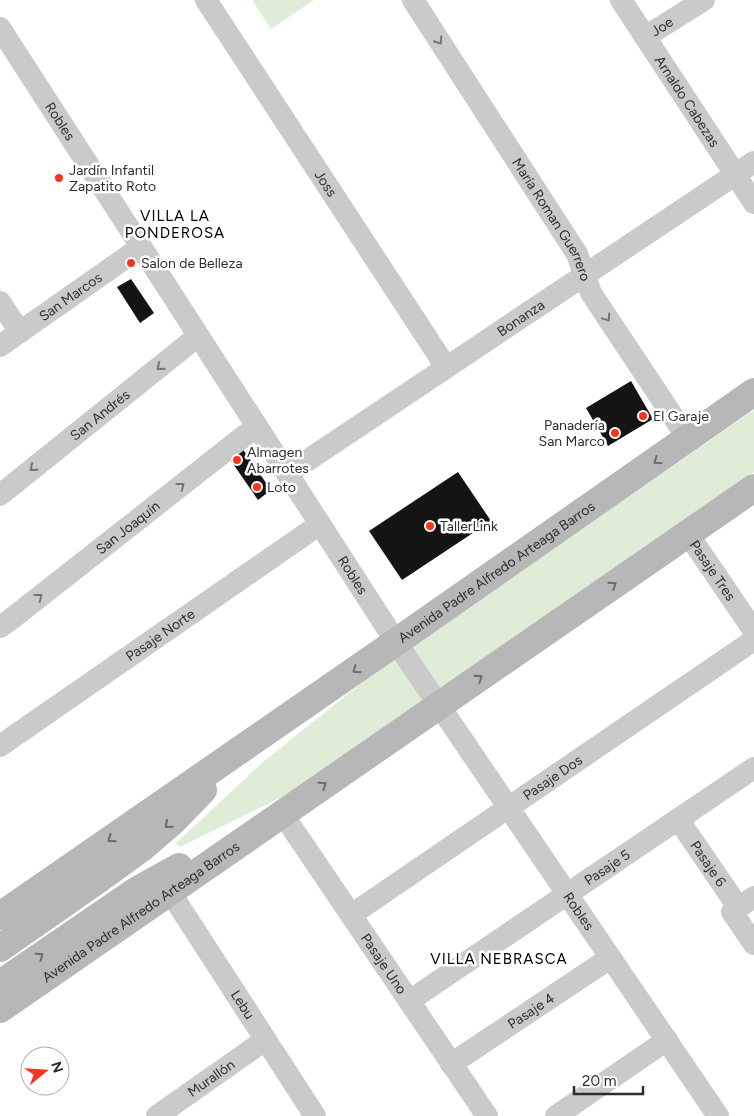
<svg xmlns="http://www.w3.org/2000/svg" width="754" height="1116" font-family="Figtree,sans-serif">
<rect width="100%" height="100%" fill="#fff"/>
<!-- green -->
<g fill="#dfecd8">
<polygon points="252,0 314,0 271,29"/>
<polygon points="754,410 754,472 400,718 284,796 180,847 176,843 263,762 379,669"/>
</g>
<!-- building -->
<g fill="#141414">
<polygon points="131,279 154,313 140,323 117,287"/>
<polygon points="631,381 653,419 608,446 586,408"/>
<polygon points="242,448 271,490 258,500 229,458"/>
<polygon points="458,472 491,521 402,580 369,531"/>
</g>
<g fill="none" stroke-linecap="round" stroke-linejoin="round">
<!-- minor -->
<g stroke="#cacaca" stroke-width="22">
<path id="s1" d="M 206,0 L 446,367"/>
<path id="s2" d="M 413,0 L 577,254 L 591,293 L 688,439"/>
<path id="s3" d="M 621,0 L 754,203"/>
<path id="s4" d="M 0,28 L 396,642 L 718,1116"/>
<path id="s5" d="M 645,37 L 704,0"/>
<polyline points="0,302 20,332"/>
<path id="s6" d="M 0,346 L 141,247"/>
<path id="s7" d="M 287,474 L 754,162"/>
<path id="s8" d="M 0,495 L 198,336"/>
<path id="s9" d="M 688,534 L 754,631"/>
<path id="s10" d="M 0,627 L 10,620 L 257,426"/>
<path id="s11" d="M 0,746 L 320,524"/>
<path id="s12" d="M 282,813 L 487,1116"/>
<path id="s13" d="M 678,819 L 738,907"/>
<path id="s14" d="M 170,892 L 315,1116"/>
<polyline points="754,897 732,912 754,944"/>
<path id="s15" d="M 351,915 L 754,640"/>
<path id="s16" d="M 409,1001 L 754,768"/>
<path id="s17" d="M 451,1064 L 610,958"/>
<path id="s18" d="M 157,1116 L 265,1040"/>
<polyline points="556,1116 667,1040"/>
</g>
<!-- secondary -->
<g stroke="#b7b7b7" stroke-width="28">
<path id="s19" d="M 0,916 L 396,642 L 754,392"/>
<polyline points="0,948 99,879 143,847 173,821 203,790"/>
<polyline points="0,984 136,891 179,867"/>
<path id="s20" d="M 0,1009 L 754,488"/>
</g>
</g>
<!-- one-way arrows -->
<defs><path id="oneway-chevron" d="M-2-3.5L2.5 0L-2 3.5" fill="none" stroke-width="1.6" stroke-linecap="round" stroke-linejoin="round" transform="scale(1.25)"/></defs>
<g stroke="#747474">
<use href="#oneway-chevron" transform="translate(439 41) rotate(57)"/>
<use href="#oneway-chevron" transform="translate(607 318) rotate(56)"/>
<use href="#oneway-chevron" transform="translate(160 367) rotate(141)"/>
<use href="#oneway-chevron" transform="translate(33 468) rotate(141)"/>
<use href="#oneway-chevron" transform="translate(181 486) rotate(-38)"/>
<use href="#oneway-chevron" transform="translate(39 597) rotate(-38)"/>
</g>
<g stroke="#6b6b6b">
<use href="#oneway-chevron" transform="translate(657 461) rotate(145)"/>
<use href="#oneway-chevron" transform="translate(613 585) rotate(-35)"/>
<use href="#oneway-chevron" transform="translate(356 670) rotate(145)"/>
<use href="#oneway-chevron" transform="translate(479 678) rotate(-35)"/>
<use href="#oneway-chevron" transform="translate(323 785) rotate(-35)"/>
<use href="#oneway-chevron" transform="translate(168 825) rotate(139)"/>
<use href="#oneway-chevron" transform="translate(111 839) rotate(145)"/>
<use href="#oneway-chevron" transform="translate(40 956) rotate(-35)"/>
</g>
<!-- markers -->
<g fill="#f4361e" stroke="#fff" stroke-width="2">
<circle cx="59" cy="178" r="5"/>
<circle cx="131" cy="263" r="5"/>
<circle cx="643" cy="416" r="5"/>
<circle cx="615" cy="433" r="5"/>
<circle cx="237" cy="460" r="5"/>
<circle cx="257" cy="487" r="5"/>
<circle cx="430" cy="526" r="5"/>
</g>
<g text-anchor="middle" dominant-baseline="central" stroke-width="5" stroke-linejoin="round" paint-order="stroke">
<!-- street labels -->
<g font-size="14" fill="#2d2d2d" stroke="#fff">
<text stroke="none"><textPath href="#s5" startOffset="20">Joe</textPath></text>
<text stroke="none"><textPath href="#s3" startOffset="121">Arnaldo Cabezas</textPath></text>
<text stroke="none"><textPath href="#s4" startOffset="111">Robles</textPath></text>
<text stroke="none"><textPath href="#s1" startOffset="219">Joss</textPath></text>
<text stroke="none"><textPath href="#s2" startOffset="260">María Roman Guerrero</textPath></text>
<text stroke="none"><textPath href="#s6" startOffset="86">San Marcos</textPath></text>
<text stroke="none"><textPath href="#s7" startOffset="281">Bonanza</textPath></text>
<text stroke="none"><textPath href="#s8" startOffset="128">San Andrés</textPath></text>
<text stroke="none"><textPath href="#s10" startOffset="162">San Joaquín</textPath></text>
<text stroke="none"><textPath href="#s9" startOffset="44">Pasaje Tres</textPath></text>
<text stroke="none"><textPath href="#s19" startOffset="604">Avenida Padre Alfredo Arteaga Barros</textPath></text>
<text stroke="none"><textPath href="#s4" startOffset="651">Robles</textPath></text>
<text stroke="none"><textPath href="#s11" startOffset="195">Pasaje Norte</textPath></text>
<text stroke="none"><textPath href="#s15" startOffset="244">Pasaje Dos</textPath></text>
<text stroke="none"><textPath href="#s13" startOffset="54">Pasaje 6</textPath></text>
<text stroke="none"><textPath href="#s16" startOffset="239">Pasaje 5</textPath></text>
<text stroke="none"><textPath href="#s20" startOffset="171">Avenida Padre Alfredo Arteaga Barros</textPath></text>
<text stroke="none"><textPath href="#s4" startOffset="1056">Robles</textPath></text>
<text stroke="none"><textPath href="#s12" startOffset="182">Pasaje Uno</textPath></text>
<text stroke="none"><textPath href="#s14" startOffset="134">Lebu</textPath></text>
<text stroke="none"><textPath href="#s17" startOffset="96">Pasaje 4</textPath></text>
<text stroke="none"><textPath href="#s18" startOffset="66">Murallón</textPath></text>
</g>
<!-- poi labels -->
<g font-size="14" fill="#2d2d2d" stroke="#fff" text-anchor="start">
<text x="69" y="170">Jardín Infantil<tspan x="69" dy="16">Zapatito Roto</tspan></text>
<text x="141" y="263">Salon de Belleza</text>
<text x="653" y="416">El Garaje</text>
<text x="605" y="425" text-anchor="end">Panadería<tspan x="605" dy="16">San Marco</tspan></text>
<text x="247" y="452">Almagen<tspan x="247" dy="16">Abarrotes</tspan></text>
<text x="267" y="487">Loto</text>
<text x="440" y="526">TallerLink</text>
</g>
<!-- neighbourhood labels -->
<g font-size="15" letter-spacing="1" fill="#000" stroke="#fff">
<text x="175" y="216">VILLA LA<tspan x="175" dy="17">PONDEROSA</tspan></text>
<text x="499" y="959">VILLA NEBRASCA</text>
</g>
</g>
<!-- north arrow -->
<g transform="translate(45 1071) rotate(72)"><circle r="24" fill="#ffffff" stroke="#ababab"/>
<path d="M0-4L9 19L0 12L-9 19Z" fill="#f4361e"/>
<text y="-8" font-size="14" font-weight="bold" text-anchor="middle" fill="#2d2d2d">N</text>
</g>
<!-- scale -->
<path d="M574 1086v8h69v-8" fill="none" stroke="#2d2d2d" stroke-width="2.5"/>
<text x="582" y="1086" font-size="15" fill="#2d2d2d" stroke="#ffffff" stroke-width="4" paint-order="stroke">20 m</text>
</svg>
